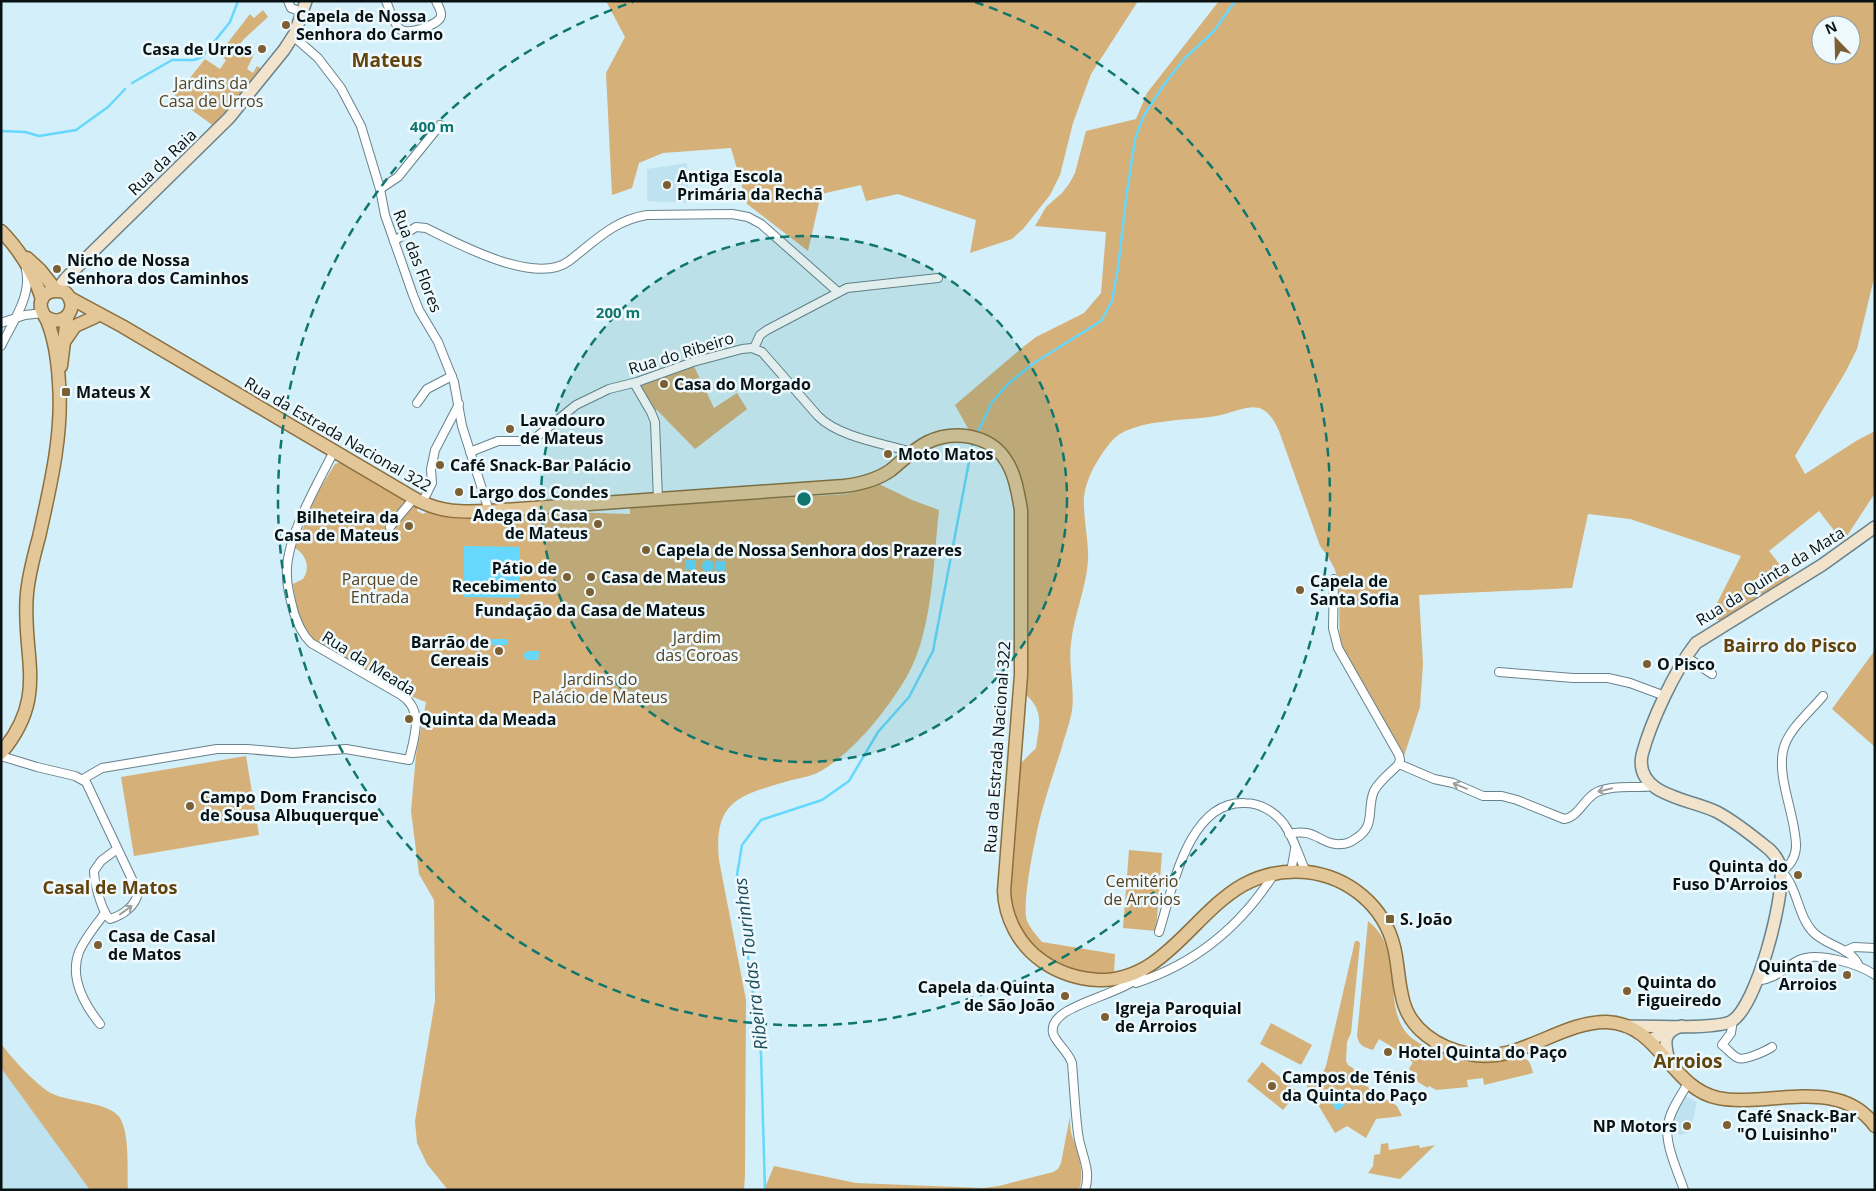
<svg xmlns="http://www.w3.org/2000/svg" width="1876" height="1191" font-family="'Open Sans',sans-serif">
<rect width="100%" height="100%" fill="#d3eff9"/>
<!-- built -->
<g fill="#bee2ef">
<polygon points="687,163 689,203 647,201 647,169"/>
<polygon points="1,1068 88,1186 90,1190 1,1190"/>
<polygon points="1683,1095 1697,1102 1690,1132 1680,1135 1671,1129 1671,1122"/>
</g>
<!-- green -->
<g fill="#d5b079" fill-rule="evenodd">
<polygon points="606,1 1138,1 1091,74 1073,123 1060,175 1050,195 1023,229 1012,239 970,253 976,220 898,194 866,201 861,185 821,194 808,251 747,204 731,148 663,153 639,163 632,188 612,195 606,73 625,37"/>
<path d="M 1219,1 L 1875,1 L 1875,274 L 1857,349 L 1846,371 L 1795,456 L 1805,474 L 1856,441 L 1875,431 L 1875,493 L 1843,542 L 1819,511 L 1769,551 L 1791,579 L 1720,621 L 1710,617 L 1741,556 L 1630,519 L 1588,514 L 1572,588 L 1419,595 L 1423,664 L 1420,707 L 1404,756 L 1342,647 C 1336,623 1343,597 1336,573 C 1333,563 1326,554 1320,546 L 1279,431 C 1264,397 1250,407 1221,415 C 1189,422 1130,417 1110,443 C 1098,458 1086,478 1084,497 C 1083,519 1089,540 1088,561 C 1086,589 1074,615 1071,643 C 1068,665 1075,688 1072,710 C 1070,723 1065,735 1062,747 C 1052,778 1041,809 1035,841 C 1031,860 1024,898 1026,917 C 1027,925 1037,936 1042,942 L 1115,954 L 1114,973 L 1098,974 L 1082,973 L 1053,962 L 1030,943 L 1016,921 L 1008,891 L 1019,765 L 1036,748 C 1039,725 1045,711 1025,694 L 1018,474 L 970,432 L 955,405 L 1023,347 L 1036,337 L 1084,313 L 1101,293 L 1106,232 L 1035,226 L 1046,207 L 1062,193 L 1069,184 L 1075,173 L 1086,131 L 1136,119 L 1147,93 ZM 1821,25 L 1851,25 L 1851,55 L 1821,55 Z"/>
<polygon points="263,10 268,17 244,39 240,44 254,54 247,69 253,73 257,66 262,69 215,127 178,100 173,93 185,84 205,59 220,69 226,60 219,54 250,14 254,18"/>
<polygon points="693,364 714,408 737,393 747,409 695,449 657,410 652,409 637,385"/>
<path d="M 342,462 L 417,507 L 417,511 L 423,514 L 427,512 L 449,517 L 474,518 L 565,512 L 630,514 L 630,507 L 846,494 L 868,488 L 879,484 L 912,500 L 939,510 C 933,564 933,637 903,683 C 882,716 854,751 821,771 C 812,776 801,778 792,780 C 741,795 713,799 719,860 L 746,1000 L 745,1175 L 744,1190 L 448,1190 L 427,1164 L 417,1143 L 415,1121 L 435,1001 L 434,900 L 419,874 L 411,811 L 416,755 L 426,702 L 410,696 L 315,641 C 299,624 296,606 293,584 L 303,579 C 311,567 306,555 295,548 L 316,495 L 335,464 Z"/>
<polygon points="1875,650 1875,747 1832,709"/>
<polygon points="246,756 259,835 134,856 121,777"/>
<polygon points="1129,850 1162,853 1156,931 1123,928"/>
<path d="M 1368,921 C 1409,952 1377,1017 1416,1041 C 1434,1052 1464,1064 1486,1062 C 1498,1061 1511,1054 1523,1058 C 1531,1060 1531,1067 1533,1073 L 1484,1085 L 1483,1078 L 1467,1080 L 1468,1087 L 1436,1090 L 1429,1086 L 1428,1088 L 1413,1079 L 1416,1074 L 1409,1069 L 1413,1062 L 1401,1056 L 1402,1053 L 1379,1039 L 1373,1050 C 1364,1047 1359,1046 1357,1036 Z"/>
<polygon points="1355,941 1358,941 1360,943 1351,1033 1347,1042 1346,1061 1348,1065 1356,1070 1360,1082 1397,1106 1402,1116 1376,1119 1366,1138 1347,1126 1335,1133 1306,1085 1322,1075 1326,1066"/>
<polygon points="1271,1023 1312,1045 1301,1065 1260,1044"/>
<path d="M 1,1043 C 9,1056 40,1089 53,1094 C 70,1102 110,1102 120,1118 C 130,1135 127,1170 128,1190 L 90,1190 L 1,1068 Z"/>
<polygon points="1262,1062 1298,1092 1283,1110 1247,1081"/>
<path d="M 1070,1116 C 1070,1122 1070,1130 1072,1136 C 1078,1151 1085,1173 1079,1190 L 764,1190 L 774,1166 L 856,1183 L 983,1188 L 999,1186 L 1053,1172 L 1058,1169 L 1061,1163 Z"/>
<polygon points="1388,1143 1389,1150 1419,1145 1420,1148 1435,1145 1400,1179 1368,1173 1373,1166 1374,1155 1380,1154 1381,1144"/>
</g>
<!-- water -->
<g fill="#67d8fd">
<polygon points="464,546 520,547 519,598 463,597"/>
<polygon points="685,560 696,560 695,570 685,570"/>
<circle cx="708" cy="566" r="6"/>
<rect x="715" y="561" width="10" height="10"/>
<rect x="491" y="639" width="17" height="6"/>
<polygon points="527,651 539,651 538,660 526,660 526,657 523,657 523,653 526,653"/>
<polygon points="1335,1089 1345,1105 1337,1111 1326,1095"/>
</g>
<g fill="none" stroke-linecap="round" stroke-linejoin="round">
<!-- stream -->
<g stroke="#67d8fd" stroke-width="2.5">
<polyline points="132,83 172,60 194,60 202,57 230,22 238,1"/>
<polyline points="1,131 25,132 39,136 76,130 108,107 125,89"/>
<polyline points="977,434 992,402 1009,383 1034,363 1101,321 1112,301 1118,268 1126,199 1135,139 1144,115 1163,86 1184,59 1214,31 1235,1"/>
<polyline points="765,1190 761,1054 737,875 742,845 761,820 822,800 849,781 878,732 909,697 933,651 973,441"/>
</g>
<defs>
<g id="street">
<polyline points="288,1 291,8 302,12"/>
<path d="M 386,1 C 390,10 393,23 400,29 C 407,36 439,25 441,16 C 442,11 438,6 436,1"/>
<polyline points="293,36 318,58 341,88 361,126 380,189 385,215 413,295 419,310 438,342 454,382 462,426 489,511"/>
<polyline points="380,189 398,177 440,125"/>
<path d="M 394,241 L 416,227 L 426,228 C 458,244 536,286 569,261 C 594,242 614,220 647,215 L 732,214 L 748,217 L 761,224 L 838,292"/>
<polyline points="1,323 25,315 43,313"/>
<path d="M 1,346 C 12,323 32,296 26,270"/>
<polyline points="754,348 760,335 767,330 847,288 938,278"/>
<polyline points="634,383 651,412 655,422 658,499"/>
<polyline points="417,403 427,389 452,376"/>
<path d="M 470,452 L 498,441 L 526,441 L 534,439 L 576,405 L 609,389 L 637,382 L 693,362 L 742,349 L 752,348 L 762,352 L 818,416 C 838,437 885,444 912,452"/>
<polyline points="422,503 432,483 431,469 435,450 459,404"/>
<polyline points="390,527 414,498"/>
<polyline points="1685,656 1712,674"/>
<polyline points="1499,672 1573,678 1608,678 1630,683 1665,696"/>
<path d="M 1823,696 C 1810,712 1787,730 1783,751 C 1777,779 1796,817 1796,846 C 1796,856 1790,867 1781,871 C 1798,887 1797,915 1813,932 C 1826,946 1851,947 1859,966"/>
<path d="M 1,756 L 37,767 L 75,776 L 86,782 L 138,892 C 136,906 123,915 110,919 C 102,913 94,882 94,871 L 101,861 L 117,849"/>
<path d="M 1399,764 L 1434,779 L 1453,783 L 1483,796 L 1502,796 L 1517,800 L 1564,819 C 1579,817 1584,798 1597,792 C 1614,784 1635,789 1653,786"/>
<path d="M 83,779 L 102,768 L 217,749 L 247,749 L 293,753 L 346,749 L 409,760 C 414,738 425,710 401,695 L 311,643 C 302,634 298,624 294,613 C 290,598 286,583 287,568 C 289,532 318,483 334,451"/>
<path d="M 1289,834 C 1316,827 1321,846 1341,844 C 1346,844 1351,842 1355,839 C 1377,826 1366,809 1374,791 C 1379,781 1390,773 1398,765 L 1400,760 L 1399,755 L 1338,648 L 1333,628 L 1334,579"/>
<polyline points="1291,872 1295,849"/>
<path d="M 1159,932 C 1172,891 1188,800 1245,803 C 1260,803 1275,812 1284,824 C 1294,838 1299,857 1306,872"/>
<polyline points="1845,951 1854,947 1875,948"/>
<path d="M 1757,981 C 1778,978 1782,969 1799,960 C 1817,951 1859,964 1875,975"/>
<path d="M 1136,983 C 1195,964 1241,926 1274,874"/>
<path d="M 1733,1020 L 1731,1033 L 1722,1045 C 1727,1048 1732,1056 1738,1058 C 1744,1061 1766,1051 1772,1047"/>
<path d="M 100,1024 C 84,1004 69,978 79,952 C 85,938 96,925 105,913"/>
<path d="M 1085,1190 C 1092,1169 1080,1153 1078,1133 C 1075,1110 1074,1086 1072,1063 C 1068,1051 1055,1042 1053,1033 C 1047,1002 1133,996 1145,969"/>
<path d="M 1684,1190 C 1678,1172 1664,1143 1668,1125 C 1670,1110 1681,1096 1688,1083"/>
</g>
<g id="secondary">
<polyline points="57,290 66,278 229,118 284,50 295,33 306,1"/>
<path d="M 1625,1026 C 1647,1026 1717,1030 1732,1021 C 1757,1005 1784,899 1781,870 C 1780,862 1776,856 1770,850 C 1754,837 1736,822 1717,812 C 1692,799 1634,796 1642,755 C 1651,721 1675,670 1696,643 L 1822,565 L 1875,527"/>
<polyline points="1650,1040 1673,1029"/>
<path d="M 1669,1061 C 1665,1044 1661,1032 1682,1026"/>
</g>
<g id="primary">
<path d="M 1,231 C 20,250 34,274 42,299"/>
<polyline points="27,258 40,270 56,290"/>
<path d="M 70,298 L 122,326 L 417,500 C 443,513 462,512 489,511 L 844,486 C 860,484 877,480 891,470 C 903,460 914,449 928,442 C 953,430 988,434 1005,459 C 1015,473 1018,493 1021,510 L 1021,675 L 1004,891 C 1005,918 1019,945 1042,961 C 1059,973 1078,979 1099,980 C 1164,981 1192,914 1243,885 C 1263,874 1285,870 1307,872 C 1349,877 1384,906 1394,947 C 1398,963 1398,980 1402,996 C 1408,1029 1438,1048 1469,1054 C 1517,1065 1560,1021 1607,1022 C 1660,1024 1670,1088 1718,1098 C 1768,1108 1839,1075 1875,1126"/>
<polyline points="66,339 75,326 95,317"/>
<polyline points="61,366 67,317"/>
<path d="M 1,753 C 50,695 21,656 27,593 C 29,574 34,555 39,537 C 50,487 63,435 59,383 C 58,364 55,341 48,323 C 46,316 39,311 41,302 C 44,290 55,290 65,292 C 81,307 64,329 46,317"/>
</g>
</defs>
<!-- street casing -->
<use href="#street" stroke="#69828b" stroke-width="10"/>
<!-- secondary casing -->
<use href="#secondary" stroke="#69828b" stroke-width="14"/>
<!-- primary casing -->
<use href="#primary" stroke="#8b6f3e" stroke-width="15"/>
<!-- street -->
<use href="#street" stroke="#fff" stroke-width="8"/>
<!-- secondary -->
<use href="#secondary" stroke="#f2e3cc" stroke-width="11"/>
<!-- primary -->
<use href="#primary" stroke="#e4c798" stroke-width="12"/>
</g>
<!-- one-way arrows -->
<defs><path id="oneway-shaft" d="M-6 0H5M1.5-3L5.5 0L1.5 3" fill="none" stroke-width="1.6" stroke-linecap="round" stroke-linejoin="round" transform="scale(1.25)"/></defs>
<g stroke="#9ca0a1">
<use href="#oneway-shaft" transform="translate(1460 786) rotate(-158)"/>
<use href="#oneway-shaft" transform="translate(1605 790) rotate(166)"/>
<use href="#oneway-shaft" transform="translate(126 910) rotate(-36)"/>
</g>
<!-- distance rings -->
<circle cx="804" cy="499" r="263" fill="#0f766e" fill-opacity=".12"/>
<g fill="none" stroke="#0f766e" stroke-width="2.5" stroke-dasharray="9 6">
<circle cx="804" cy="499" r="263"/>
<path d="M975 2A526 526 0 1 1 633 2"/>
</g>
<!-- markers -->
<g fill="#7c5f32" stroke="#eef9fd" stroke-width="2">
<circle cx="286" cy="25" r="5"/>
<circle cx="262" cy="49" r="5"/>
<circle cx="667" cy="185" r="5"/>
<circle cx="57" cy="269" r="5"/>
<circle cx="664" cy="384" r="5"/>
<rect x="61" y="387" width="10" height="10" rx="2.5"/>
<circle cx="510" cy="429" r="5"/>
<circle cx="888" cy="454" r="5"/>
<circle cx="440" cy="465" r="5"/>
<circle cx="459" cy="492" r="5"/>
<circle cx="598" cy="524" r="5"/>
<circle cx="409" cy="526" r="5"/>
<circle cx="646" cy="550" r="5"/>
<circle cx="567" cy="577" r="5"/>
<circle cx="591" cy="577" r="5"/>
<circle cx="1300" cy="590" r="5"/>
<circle cx="590" cy="592" r="5"/>
<circle cx="499" cy="651" r="5"/>
<circle cx="1647" cy="664" r="5"/>
<circle cx="409" cy="719" r="5"/>
<circle cx="190" cy="806" r="5"/>
<circle cx="1798" cy="875" r="5"/>
<rect x="1385" y="914" width="10" height="10" rx="2.5"/>
<circle cx="98" cy="945" r="5"/>
<circle cx="1847" cy="975" r="5"/>
<circle cx="1627" cy="991" r="5"/>
<circle cx="1065" cy="996" r="5"/>
<circle cx="1105" cy="1017" r="5"/>
<circle cx="1388" cy="1052" r="5"/>
<circle cx="1272" cy="1086" r="5"/>
<circle cx="1727" cy="1125" r="5"/>
<circle cx="1687" cy="1126" r="5"/>
</g>
<g text-anchor="middle" dominant-baseline="central" stroke-width="5" stroke-linejoin="round" paint-order="stroke">
<!-- poi labels -->
<g font-size="16" font-weight="bold" fill="#081215" stroke="#eef9fd" text-anchor="start">
<text x="296" y="16">Capela de Nossa<tspan x="296" dy="18">Senhora do Carmo</tspan></text>
<text x="252" y="49" text-anchor="end">Casa de Urros</text>
<text x="677" y="176">Antiga Escola<tspan x="677" dy="18">Primária da Rechã</tspan></text>
<text x="67" y="260">Nicho de Nossa<tspan x="67" dy="18">Senhora dos Caminhos</tspan></text>
<text x="674" y="384">Casa do Morgado</text>
<text x="76" y="392">Mateus X</text>
<text x="520" y="420">Lavadouro<tspan x="520" dy="18">de Mateus</tspan></text>
<text x="898" y="454">Moto Matos</text>
<text x="450" y="465">Café Snack-Bar Palácio</text>
<text x="469" y="492">Largo dos Condes</text>
<text x="588" y="515" text-anchor="end">Adega da Casa<tspan x="588" dy="18">de Mateus</tspan></text>
<text x="399" y="517" text-anchor="end">Bilheteira da<tspan x="399" dy="18">Casa de Mateus</tspan></text>
<text x="656" y="550">Capela de Nossa Senhora dos Prazeres</text>
<text x="557" y="568" text-anchor="end">Pátio de<tspan x="557" dy="18">Recebimento</tspan></text>
<text x="601" y="577">Casa de Mateus</text>
<text x="1310" y="581">Capela de<tspan x="1310" dy="18">Santa Sofia</tspan></text>
<text x="590" y="610" text-anchor="middle">Fundação da Casa de Mateus</text>
<text x="489" y="642" text-anchor="end">Barrão de<tspan x="489" dy="18">Cereais</tspan></text>
<text x="1657" y="664">O Pisco</text>
<text x="419" y="719">Quinta da Meada</text>
<text x="200" y="797">Campo Dom Francisco<tspan x="200" dy="18">de Sousa Albuquerque</tspan></text>
<text x="1788" y="866" text-anchor="end">Quinta do<tspan x="1788" dy="18">Fuso D'Arroios</tspan></text>
<text x="1400" y="919">S. João</text>
<text x="108" y="936">Casa de Casal<tspan x="108" dy="18">de Matos</tspan></text>
<text x="1837" y="966" text-anchor="end">Quinta de<tspan x="1837" dy="18">Arroios</tspan></text>
<text x="1637" y="982">Quinta do<tspan x="1637" dy="18">Figueiredo</tspan></text>
<text x="1055" y="987" text-anchor="end">Capela da Quinta<tspan x="1055" dy="18">de São João</tspan></text>
<text x="1115" y="1008">Igreja Paroquial<tspan x="1115" dy="18">de Arroios</tspan></text>
<text x="1398" y="1052">Hotel Quinta do Paço</text>
<text x="1282" y="1077">Campos de Ténis<tspan x="1282" dy="18">da Quinta do Paço</tspan></text>
<text x="1737" y="1116">Café Snack-Bar<tspan x="1737" dy="18">"O Luisinho"</tspan></text>
<text x="1677" y="1126" text-anchor="end">NP Motors</text>
</g>
<!-- park labels -->
<g font-size="16" fill="#57411f" stroke="#eef9fd">
<text x="211" y="83">Jardins da<tspan x="211" dy="18">Casa de Urros</tspan></text>
<text x="380" y="579">Parque de<tspan x="380" dy="18">Entrada</tspan></text>
<text x="697" y="637">Jardim<tspan x="697" dy="18">das Coroas</tspan></text>
<text x="600" y="679">Jardins do<tspan x="600" dy="18">Palácio de Mateus</tspan></text>
<text x="1142" y="881">Cemitério<tspan x="1142" dy="18">de Arroios</tspan></text>
</g>
<!-- street labels -->
<g font-size="16" fill="#081215" stroke="#eef9fd">
<text transform="translate(162 162) rotate(-44)">Rua da Raia</text>
<text transform="translate(418 261) rotate(69)">Rua das Flores</text>
<text transform="translate(681 353) rotate(-17)">Rua do Ribeiro</text>
<text transform="translate(338 434) rotate(30)">Rua da Estrada Nacional 322</text>
<text transform="translate(1770 576) rotate(-32)">Rua da Quinta da Mata</text>
<text transform="translate(369 663) rotate(32)">Rua da Meada</text>
<text transform="translate(997 747) rotate(-86)">Rua da Estrada Nacional 322</text>
</g>
<!-- neighbourhood labels -->
<g font-size="18" font-weight="bold" fill="#62430b" stroke="#eef9fd">
<text x="1790" y="645">Bairro do Pisco</text>
<text x="110" y="887">Casal de Matos</text>
</g>
<!-- water labels -->
<g font-size="18" font-style="italic" fill="#1e4e5e" stroke="#eef9fd">
<text transform="translate(750 964) rotate(-97)">Ribeira das Tourinhas</text>
</g>
<!-- quarter labels -->
<g font-size="19" font-weight="bold" fill="#62430b" stroke="#eef9fd">
<text x="387" y="60">Mateus</text>
<text x="1688" y="1061">Arroios</text>
</g>
</g>
<circle cx="804" cy="499" r="8" fill="#0f766e" stroke="#eef9fd" stroke-width="2.5"/>
<g font-size="15" text-anchor="middle" font-weight="bold" fill="#0f766e" stroke="#eef9fd" stroke-width="5" stroke-linejoin="round" paint-order="stroke">
<text x="432" y="132">400 m</text>
<text x="618" y="318">200 m</text>
</g>
<!-- border -->
<rect width="1876" height="1191" fill="none" stroke="#081215" stroke-width="5"/>
<!-- north arrow -->
<g transform="translate(1836 40) rotate(337)"><circle r="24" fill="#eef9fd" stroke="#929da0"/>
<path d="M0-4L9 19L0 12L-9 19Z" fill="#7c5f32"/>
<text y="-8" font-size="14" font-weight="bold" text-anchor="middle" fill="#081215">N</text>
</g>
</svg>
